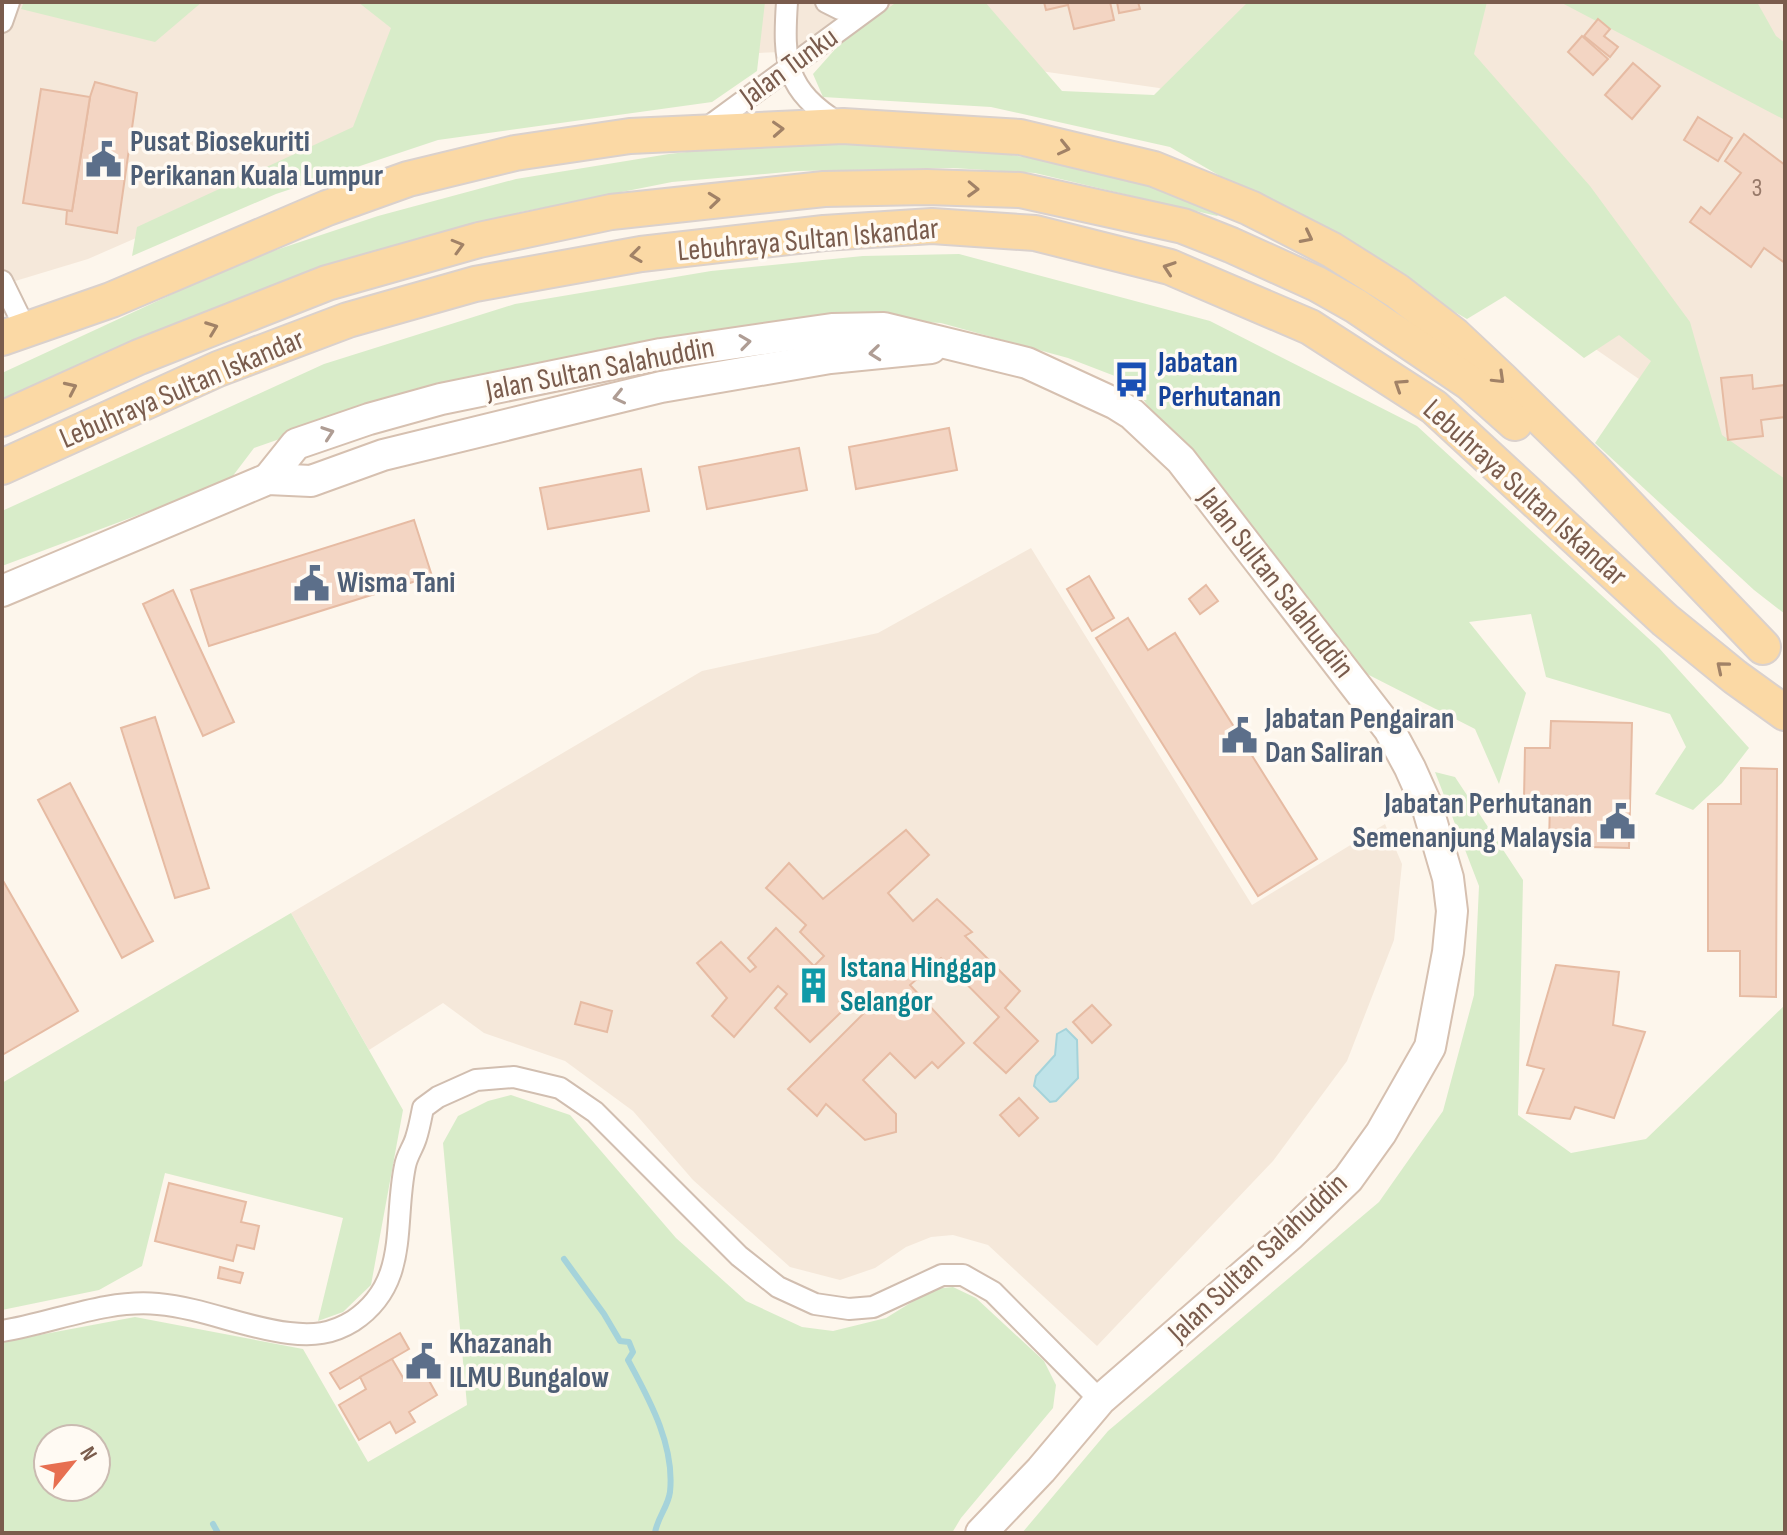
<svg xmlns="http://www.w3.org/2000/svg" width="1787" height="1535" font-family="'Sofia Sans Condensed',sans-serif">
<rect width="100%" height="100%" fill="#fdf6ec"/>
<!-- residential -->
<g fill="#f5e8da">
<polygon points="2,2 1785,2 1785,509 1652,388 1398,213 1159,88 879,48 733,54 387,128 88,259 2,285"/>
<polygon points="1031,548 1252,905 1385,824 1402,864 1394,940 1347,1061 1273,1161 1097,1346 988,1245 953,1235 931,1237 906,1247 875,1268 840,1280 790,1267 693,1180 633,1111 565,1061 484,1033 443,1003 369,1050 291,913 702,671 878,633"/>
</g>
<!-- green -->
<g fill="#d8ecc9" fill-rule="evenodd">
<polygon points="24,2 202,2 155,42 21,9"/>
<polygon points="358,2 765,2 757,71 712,102 438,140 276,194 132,256 137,227 353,127 391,28"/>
<polygon points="897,2 985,2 1062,91 1154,95 1248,2 1487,2 1474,54 1590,186 1690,322 1722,435 1785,479 1785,614 1754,590 1595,443 1651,361 1619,335 1584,358 1505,296 1467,319 1170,147 991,107 823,97 813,74 846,37"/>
<polygon points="1560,2 1757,2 1776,36 1785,43 1785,120"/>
<polygon points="800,139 953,146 1037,159 1132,178 1220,214 1217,216 1035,173 953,168 798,171 672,182 521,212 385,250 2,406 2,373 246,260 378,216 516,179 669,154"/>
<polygon points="959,254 1210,321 1417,426 1659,648 1749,748 1722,783 1693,810 1655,794 1686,747 1670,714 1546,677 1531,614 1469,622 1526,693 1499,784 1475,729 1365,673 1160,424 1141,396 1120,378 1068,358 941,323 817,316 368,408 254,448 229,481 2,566 2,511 324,364 515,304 711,271 863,256"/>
<polygon points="1435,772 1455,777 1523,880 1518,1115 1571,1153 1646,1139 1785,1005 1785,1533 1022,1533 1108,1431 1379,1202 1443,1111 1474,995 1479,886"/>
<polygon points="291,913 403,1110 371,1285 343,1312 318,1321 343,1218 165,1173 142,1266 99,1290 2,1310 2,1083"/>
<path d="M 511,1095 L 570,1115 L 676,1238 L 746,1301 L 802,1327 L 833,1331 L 886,1318 L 933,1289 L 953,1287 L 976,1298 L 1044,1361 L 1056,1385 L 1053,1408 L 961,1518 L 952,1533 L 2,1533 L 2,1342 L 135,1317 L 303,1349 L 368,1462 L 467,1405 L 443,1143 L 458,1116 L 488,1101 ZM 48,1439 L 96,1439 L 96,1487 L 48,1487 Z"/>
</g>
<!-- water -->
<polygon fill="#bfe3e8" stroke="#a5d3da" stroke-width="2" points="1066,1029 1077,1040 1078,1078 1056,1101 1050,1102 1034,1086 1036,1076 1055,1055 1057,1034"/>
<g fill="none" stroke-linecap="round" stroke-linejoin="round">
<!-- stream -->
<g stroke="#a5d3da" stroke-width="6">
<path d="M 564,1259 L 604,1314 L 620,1341 L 629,1342 L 633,1352 L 628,1360 C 649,1399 675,1445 670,1492 C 668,1507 657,1518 655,1533"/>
<polyline points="213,1524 218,1533"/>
</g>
</g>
<!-- building -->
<g fill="#f3d5c3" stroke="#e6bba3" stroke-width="2">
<polygon points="1044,2 1110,2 1114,20 1074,29 1068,5 1046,10"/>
<polygon points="1117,2 1138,2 1140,9 1119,13"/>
<polygon points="1598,19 1610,29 1604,36 1618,47 1610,57 1584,36"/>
<polygon points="1582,36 1608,59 1593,75 1568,52"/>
<polygon points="1633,63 1660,86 1632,119 1605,95"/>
<polygon points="95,82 137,93 117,233 66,224 67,210 72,211 90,97"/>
<polygon points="41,89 90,97 72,211 23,203"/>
<polygon points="1698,117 1732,138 1718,161 1684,140"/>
<polygon points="1744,134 1785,165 1785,263 1764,248 1751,267 1690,222 1701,207 1710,214 1741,173 1725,161"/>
<polygon points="1752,375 1753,389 1785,385 1785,417 1761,420 1763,436 1728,440 1721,378"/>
<polygon points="949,428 957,470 856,489 849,447"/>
<polygon points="799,448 807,490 707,509 699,467"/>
<polygon points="641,469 649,511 548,529 540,488"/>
<polygon points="414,520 432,576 209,646 191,590"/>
<polygon points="1089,576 1114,618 1092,631 1067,589"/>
<polygon points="1206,585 1218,601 1200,614 1189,599"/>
<polygon points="173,590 234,722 203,736 143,604"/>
<polygon points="1128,618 1148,650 1175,633 1317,859 1258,896 1096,638"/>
<polygon points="155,717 209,888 175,898 121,728"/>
<polygon points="1551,721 1632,723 1629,848 1549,846 1550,800 1524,799 1525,748 1550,748"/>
<polygon points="1741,768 1777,769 1776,997 1740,996 1740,951 1708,951 1708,804 1741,804"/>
<polygon points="70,783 153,941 122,958 38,800"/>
<polygon points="906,830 929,855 888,893 913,921 937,899 972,932 965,936 1020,991 1005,1008 1038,1041 1006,1073 974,1043 999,1017 941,958 910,985 964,1043 938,1068 932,1062 915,1078 890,1053 863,1080 896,1114 896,1132 865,1140 826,1104 817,1116 788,1089 869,1008 859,995 810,1042 775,1008 787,994 778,986 734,1037 712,1016 727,998 697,963 721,942 750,972 756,967 748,958 776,928 814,966 824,956 800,932 806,925 766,888 789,863 823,899"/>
<polygon points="2,879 78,1011 2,1055"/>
<polygon points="1556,965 1619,972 1613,1025 1645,1032 1614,1118 1575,1107 1570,1119 1527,1113 1544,1069 1527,1065"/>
<polygon points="581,1002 612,1011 607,1032 575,1024"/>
<polygon points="1092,1005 1111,1025 1092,1043 1073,1022"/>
<polygon points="1019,1098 1038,1118 1019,1136 1000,1115"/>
<polygon points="169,1183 246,1202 241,1222 259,1226 254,1249 237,1245 233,1261 155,1241"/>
<polygon points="220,1267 243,1273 240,1283 218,1278"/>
<polygon points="400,1333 409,1349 340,1389 330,1373"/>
<polygon points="392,1359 405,1381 423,1370 437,1395 409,1412 415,1422 396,1433 390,1422 359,1440 339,1405 366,1389 360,1377"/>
</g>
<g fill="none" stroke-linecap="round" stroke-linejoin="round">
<defs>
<g id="street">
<path d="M 787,2 C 783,62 785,90 840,124"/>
<polyline points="826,2 840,9 862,13"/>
<polyline points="2,22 9,2"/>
<polyline points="704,130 878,2"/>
<polyline points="2,281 26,330"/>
<path d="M 2,1331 C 53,1323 105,1299 158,1304 C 203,1308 245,1328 289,1333 C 313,1336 332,1334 353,1321 C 410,1283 393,1224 405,1166 C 407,1155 413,1148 416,1138 C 419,1129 421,1118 423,1108 L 438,1097 L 476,1080 L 514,1077 L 560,1088 L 595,1112 L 739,1256 L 778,1287 L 815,1304 L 849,1309 L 873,1307 L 942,1275 L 963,1275 L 993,1292 L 1100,1400"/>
</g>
<g id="secondary">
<polyline points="268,479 296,444 369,419 441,399 661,354 832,329 884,328 1027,363 1116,404 1132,414 1181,460 1389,729 1410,768 1427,806 1448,878 1452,911 1448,952 1430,1047 1381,1133 1348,1179 1289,1236 1100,1400 1041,1470 981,1533"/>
<polyline points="2,591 268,479 311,481 383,455 661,387 830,358 931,348"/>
</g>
<g id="primary">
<polyline points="2,338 111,300 327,208 408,179 515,153 630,136 843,126 1020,137 1154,169 1250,208 1332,250 1397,291 1454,335 1502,380 1591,467 1763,647"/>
<polyline points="2,419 139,357 327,283 479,240 611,212 824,189 927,187 1020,190 1183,226 1231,245 1317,284 1356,306 1470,383 1515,423"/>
<polyline points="2,467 218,369 348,320 475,284 641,254 824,233 932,226 1035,233 1170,267 1310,327 1434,407 1665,620 1735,677 1785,713"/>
</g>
</defs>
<!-- street casing -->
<use href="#street" stroke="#d1beb0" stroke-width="24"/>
<!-- secondary casing -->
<use href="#secondary" stroke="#d6c0b0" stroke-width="34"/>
<!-- primary casing -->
<use href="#primary" stroke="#dad1cd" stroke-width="38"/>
<!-- street -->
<use href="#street" stroke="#fff" stroke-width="20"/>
<!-- secondary -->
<use href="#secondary" stroke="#fff" stroke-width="30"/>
<!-- primary -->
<use href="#primary" stroke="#fbd9a5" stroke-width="34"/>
</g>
<!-- one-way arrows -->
<defs><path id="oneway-chevron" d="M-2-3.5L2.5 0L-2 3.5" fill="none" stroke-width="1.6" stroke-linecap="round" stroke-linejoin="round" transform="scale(2)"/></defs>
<g stroke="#a18267">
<use href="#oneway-chevron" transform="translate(778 129) rotate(-3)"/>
<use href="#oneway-chevron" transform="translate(1064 148) rotate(13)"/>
<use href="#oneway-chevron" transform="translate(973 189) rotate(2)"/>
<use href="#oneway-chevron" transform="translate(714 200) rotate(-6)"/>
<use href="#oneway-chevron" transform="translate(1307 237) rotate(27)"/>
<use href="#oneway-chevron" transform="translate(458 246) rotate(-16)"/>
<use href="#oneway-chevron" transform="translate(636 255) rotate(172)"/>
<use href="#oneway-chevron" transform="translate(1169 268) rotate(-161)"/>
<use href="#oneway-chevron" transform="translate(212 328) rotate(-21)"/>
<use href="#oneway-chevron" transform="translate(1499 378) rotate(44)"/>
<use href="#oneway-chevron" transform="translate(1400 385) rotate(-147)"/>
<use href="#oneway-chevron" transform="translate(71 388) rotate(-25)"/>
<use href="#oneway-chevron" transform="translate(1722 667) rotate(-140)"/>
</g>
<g stroke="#af9d94">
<use href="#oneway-chevron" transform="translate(745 342) rotate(-8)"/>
<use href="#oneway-chevron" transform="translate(875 353) rotate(174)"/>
<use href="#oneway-chevron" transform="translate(619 397) rotate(167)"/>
<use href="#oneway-chevron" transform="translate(328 433) rotate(-19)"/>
</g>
<!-- icons -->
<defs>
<symbol id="civic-bare" viewBox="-9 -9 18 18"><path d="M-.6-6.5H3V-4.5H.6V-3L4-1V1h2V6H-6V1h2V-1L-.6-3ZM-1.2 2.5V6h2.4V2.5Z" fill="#5c6f8a" stroke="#fffaf3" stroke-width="2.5" paint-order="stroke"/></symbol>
<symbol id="bus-bare" viewBox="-9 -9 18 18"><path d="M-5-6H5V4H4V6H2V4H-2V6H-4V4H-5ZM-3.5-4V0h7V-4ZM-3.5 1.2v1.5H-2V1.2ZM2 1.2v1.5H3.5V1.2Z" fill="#1a4fb4" stroke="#fffaf3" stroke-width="2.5" paint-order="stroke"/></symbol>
<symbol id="building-bare" viewBox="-9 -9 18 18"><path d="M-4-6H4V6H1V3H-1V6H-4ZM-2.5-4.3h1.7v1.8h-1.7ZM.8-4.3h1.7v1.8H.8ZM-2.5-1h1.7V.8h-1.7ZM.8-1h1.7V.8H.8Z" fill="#0f9aa8" stroke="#fffaf3" stroke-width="2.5" paint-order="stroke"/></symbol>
</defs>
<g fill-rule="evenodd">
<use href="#civic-bare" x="78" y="134" width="51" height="51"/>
<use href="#bus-bare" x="1106" y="354" width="51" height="51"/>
<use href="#civic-bare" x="286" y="558" width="51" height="51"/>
<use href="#civic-bare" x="1214" y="710" width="51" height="51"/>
<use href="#civic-bare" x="1592" y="796" width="51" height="51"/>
<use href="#building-bare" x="788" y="960" width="51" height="51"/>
<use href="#civic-bare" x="398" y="1336" width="51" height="51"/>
</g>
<g text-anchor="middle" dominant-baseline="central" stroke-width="7" stroke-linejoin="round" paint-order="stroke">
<!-- number labels -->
<g font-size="26" fill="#987a6a">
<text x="1757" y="188">3</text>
</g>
<!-- street labels -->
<g font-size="30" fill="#7a5c4d" stroke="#fffaf3">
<text transform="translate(789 67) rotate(-36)">Jalan Tunku</text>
<text transform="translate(808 240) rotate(-5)">Lebuhraya Sultan Iskandar</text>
<text transform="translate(600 369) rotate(-11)">Jalan Sultan Salahuddin</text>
<text transform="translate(182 389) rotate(-23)">Lebuhraya Sultan Iskandar</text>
<text transform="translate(1525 493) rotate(42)">Lebuhraya Sultan Iskandar</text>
<text transform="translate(1276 583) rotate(52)">Jalan Sultan Salahuddin</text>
<text transform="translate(1258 1258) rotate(-43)">Jalan Sultan Salahuddin</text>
</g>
<!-- service labels -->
<g font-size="30" font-weight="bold" fill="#4e5e75" stroke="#fffaf3" text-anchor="start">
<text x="130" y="142">Pusat Biosekuriti<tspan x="130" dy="34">Perikanan Kuala Lumpur</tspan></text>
<text x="337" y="583">Wisma Tani</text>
<text x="1265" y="719">Jabatan Pengairan<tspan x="1265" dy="34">Dan Saliran</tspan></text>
<text x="1592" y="804" text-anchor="end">Jabatan Perhutanan<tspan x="1592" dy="34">Semenanjung Malaysia</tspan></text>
<text x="449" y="1344">Khazanah<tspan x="449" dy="34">ILMU Bungalow</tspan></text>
</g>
<!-- transit labels -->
<g font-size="30" font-weight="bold" fill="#164399" stroke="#fffaf3" text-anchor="start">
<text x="1158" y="363">Jabatan<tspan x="1158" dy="34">Perhutanan</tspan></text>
</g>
<!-- culture labels -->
<g font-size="30" font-weight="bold" fill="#0d838f" stroke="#fffaf3" text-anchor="start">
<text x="840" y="968">Istana Hinggap<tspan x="840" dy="34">Selangor</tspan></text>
</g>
</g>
<!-- border -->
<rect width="1787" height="1535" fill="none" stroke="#7a5c4d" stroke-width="8"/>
<!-- north arrow -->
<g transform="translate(72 1463) rotate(60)"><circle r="38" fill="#fffaf3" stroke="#cabbb1" stroke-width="2"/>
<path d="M0-6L14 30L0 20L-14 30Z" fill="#e76f51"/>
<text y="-12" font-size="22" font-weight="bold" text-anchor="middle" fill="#7a5c4d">N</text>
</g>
</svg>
